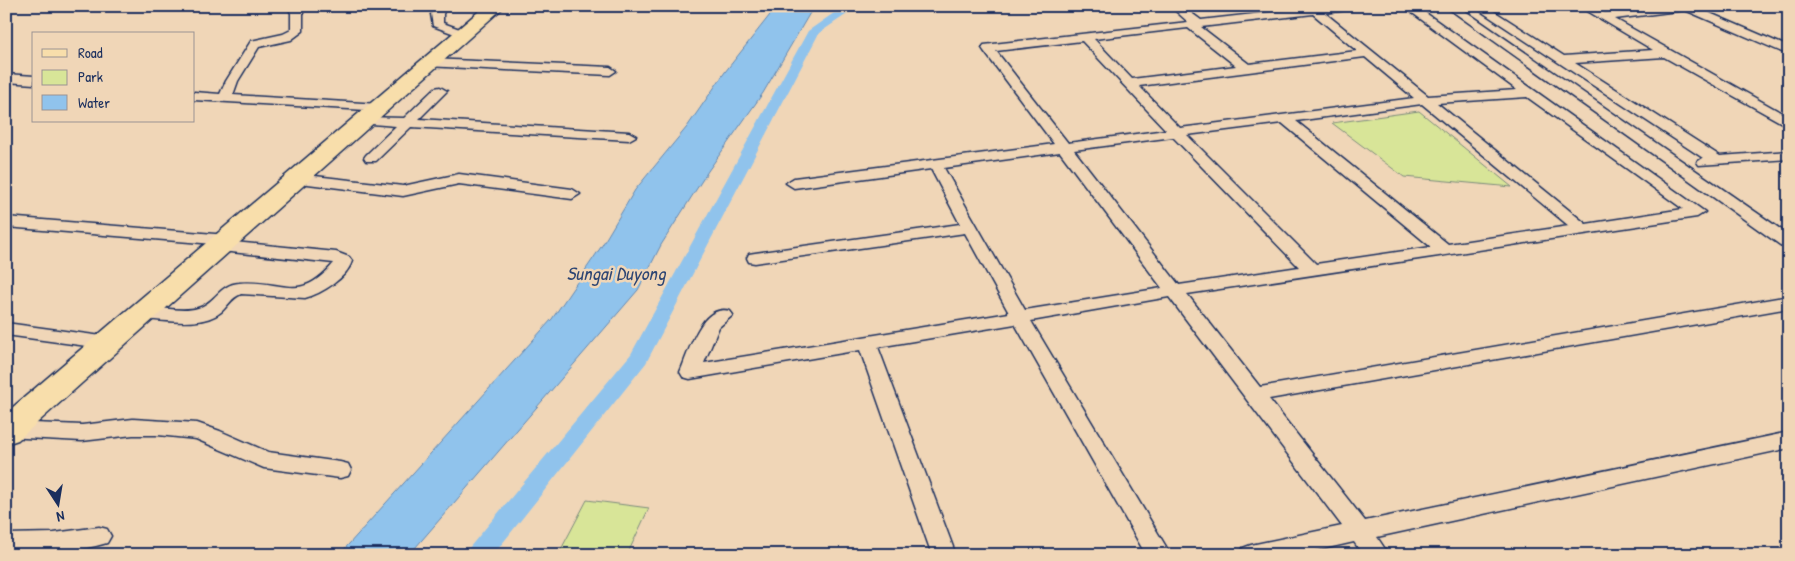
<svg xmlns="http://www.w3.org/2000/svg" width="1795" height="561" font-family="'Patrick Hand',sans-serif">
<rect width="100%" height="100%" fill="#f0d6b7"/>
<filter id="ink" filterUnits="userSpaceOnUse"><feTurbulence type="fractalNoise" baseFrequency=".02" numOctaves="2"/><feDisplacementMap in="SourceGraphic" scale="10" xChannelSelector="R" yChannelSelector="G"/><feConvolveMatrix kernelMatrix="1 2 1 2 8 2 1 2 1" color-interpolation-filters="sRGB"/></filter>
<g filter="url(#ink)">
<!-- green -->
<g fill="#d8e598" stroke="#7a8a7b">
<polygon points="1419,111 1512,187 1404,177 1332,123"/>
<polygon points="587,500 649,508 627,555 558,555"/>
</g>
<!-- water -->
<polygon fill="#90c3ec" stroke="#6188b3" points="777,6 814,6 763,93 708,171 661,245 638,290 409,555 339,555 552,319 601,247 635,190 687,127 725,72"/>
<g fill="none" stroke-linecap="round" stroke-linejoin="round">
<!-- canal -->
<polygon fill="#90c3ec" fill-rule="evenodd" points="844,6 859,6 819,33 646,363 493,555 465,555 469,548 631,354 808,31"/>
<defs>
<g id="minor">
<polygon points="287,6 298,6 303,13 303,31 291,40 259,47 238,81 233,95 379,104 386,108 384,111 194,100 194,92 220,94 226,81 251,41 283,34 291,30 291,13"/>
<polygon points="435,6 446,6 443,14 443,23 468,32 468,36 460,36 433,26 431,14"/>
<path d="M 1170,6 L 1182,6 L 1201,20 L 1323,6 L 1359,6 L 1354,9 L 1325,13 L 1428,96 L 1517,90 L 1403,6 L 1416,6 L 1705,212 L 1697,217 L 1187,294 L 1260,387 L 1789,296 L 1789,308 L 1269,399 L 1365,521 L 1789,432 L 1789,448 L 1377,537 L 1389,555 L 1363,555 L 1354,542 L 1297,555 L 1239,555 L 1243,548 L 1251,545 L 1342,526 L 1169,297 L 1031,321 L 1171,555 L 1146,555 L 1015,324 L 878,347 L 956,555 L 932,555 L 860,350 L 690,379 L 683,377 L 680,372 C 689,352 701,303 730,311 L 733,315 L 719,327 L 704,363 L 1009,313 L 965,233 L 755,263 L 749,262 L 747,258 L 749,254 L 755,253 L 960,224 L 931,169 L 794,188 L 786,183 L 794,178 L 1054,144 L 984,51 L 982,48 L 984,45 L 1188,22 ZM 1313,14 L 1357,51 L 1249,64 L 1201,27 ZM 1188,28 L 1236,66 L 1132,79 L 1094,39 ZM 1082,41 L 1166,130 L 1068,143 L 996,51 ZM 1365,57 L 1414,98 L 1180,128 L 1139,86 ZM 1527,97 L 1683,209 L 1586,224 L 1437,103 ZM 1422,104 L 1569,226 L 1448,244 L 1296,121 ZM 1282,123 L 1431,247 L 1316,264 L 1187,135 ZM 1173,137 L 1299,267 L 1179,285 L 1074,150 ZM 1060,152 L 1162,288 L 1025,310 L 944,168 Z"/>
<polygon points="1445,6 1458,6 1789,235 1789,248 1783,247"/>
<polygon points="1473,6 1486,6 1564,56 1653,50 1579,6 1593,6 1605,13 1664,6 1699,6 1698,8 1789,47 1789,55 1685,10 1615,19 1789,117 1789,127 1664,57 1575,63 1720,156 1789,151 1789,159 1699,165 1697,162 1703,158"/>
<polygon points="1779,6 1789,6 1789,11"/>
<polygon points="430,59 610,67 616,71 610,75 426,66 424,63"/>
<polygon points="6,74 34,76 34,84 6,82"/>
<polygon points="440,87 447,91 419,119 629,132 636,136 629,140 411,127 376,161 366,161 364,158 366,155 396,126 360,123 358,120 360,117 404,118 435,88"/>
<polygon points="297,174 403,186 459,174 572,189 580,194 572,199 459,184 403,196 292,182 289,179 292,176"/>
<path d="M 6,217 L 227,235 L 233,236 L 235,240 L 234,242 L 336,252 L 349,257 L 352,261 C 347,278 321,294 305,298 L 241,294 C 231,298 229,305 221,312 C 201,328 166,320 143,319 L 137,317 L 134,313 L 137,309 C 156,304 179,314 198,308 C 215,303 220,284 239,283 C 284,279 298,305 334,263 L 221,251 L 215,250 L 213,246 L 214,244 L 6,227 Z"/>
<polygon points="6,323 109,337 116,339 118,343 116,347 109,349 6,335"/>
<polygon points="133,419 197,423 220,431 268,452 340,462 348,464 351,470 348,476 340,478 264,468 196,439 158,435 133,435 82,441 6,437 6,423 9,422 82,425"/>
<path d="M 99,527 L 107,529 L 111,536 L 107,543 C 75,553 40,553 6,554 L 6,534 L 54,533 Z"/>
</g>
<polygon id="primary" points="485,6 505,6 18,440 6,444 6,413"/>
</defs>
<!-- minor casing -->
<use href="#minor" stroke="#1b2f5e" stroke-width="3"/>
<!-- primary casing -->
<use href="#primary" stroke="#1b2f5e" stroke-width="3"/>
<!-- minor -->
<use href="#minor" fill="#f0d6b7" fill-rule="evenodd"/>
<!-- primary -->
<use href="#primary" fill="#f8deab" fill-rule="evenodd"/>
</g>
</g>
<g text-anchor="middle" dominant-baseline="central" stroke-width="5" stroke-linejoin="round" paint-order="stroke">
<!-- water labels -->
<g font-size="19" font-style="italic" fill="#2d4573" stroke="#f0d6b7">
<text x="616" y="273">Sungai Duyong</text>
</g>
</g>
<!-- margin -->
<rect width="1795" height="561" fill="none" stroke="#f0d6b7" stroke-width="25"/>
<rect x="12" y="12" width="1770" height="536" fill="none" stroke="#1b2f5e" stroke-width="2" filter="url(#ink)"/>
<!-- legend -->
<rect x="32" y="32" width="162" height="90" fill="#f0d6b7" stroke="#9b9393"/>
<rect x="42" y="49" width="25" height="8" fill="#f8deab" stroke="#9b9393"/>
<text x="78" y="58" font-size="15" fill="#1b2f5e">Road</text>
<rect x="42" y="70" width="25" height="15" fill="#d8e598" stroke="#9b9393"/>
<text x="78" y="82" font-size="15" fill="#1b2f5e">Park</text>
<rect x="42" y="95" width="25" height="15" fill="#90c3ec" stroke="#9b9393"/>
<text x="78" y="108" font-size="15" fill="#1b2f5e">Water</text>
<!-- north arrow -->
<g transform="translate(58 504) rotate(168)" stroke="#f0d6b7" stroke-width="4" paint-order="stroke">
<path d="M0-4L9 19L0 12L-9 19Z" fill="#1b2f5e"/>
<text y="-8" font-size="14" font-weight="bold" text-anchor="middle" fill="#1b2f5e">N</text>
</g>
</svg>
